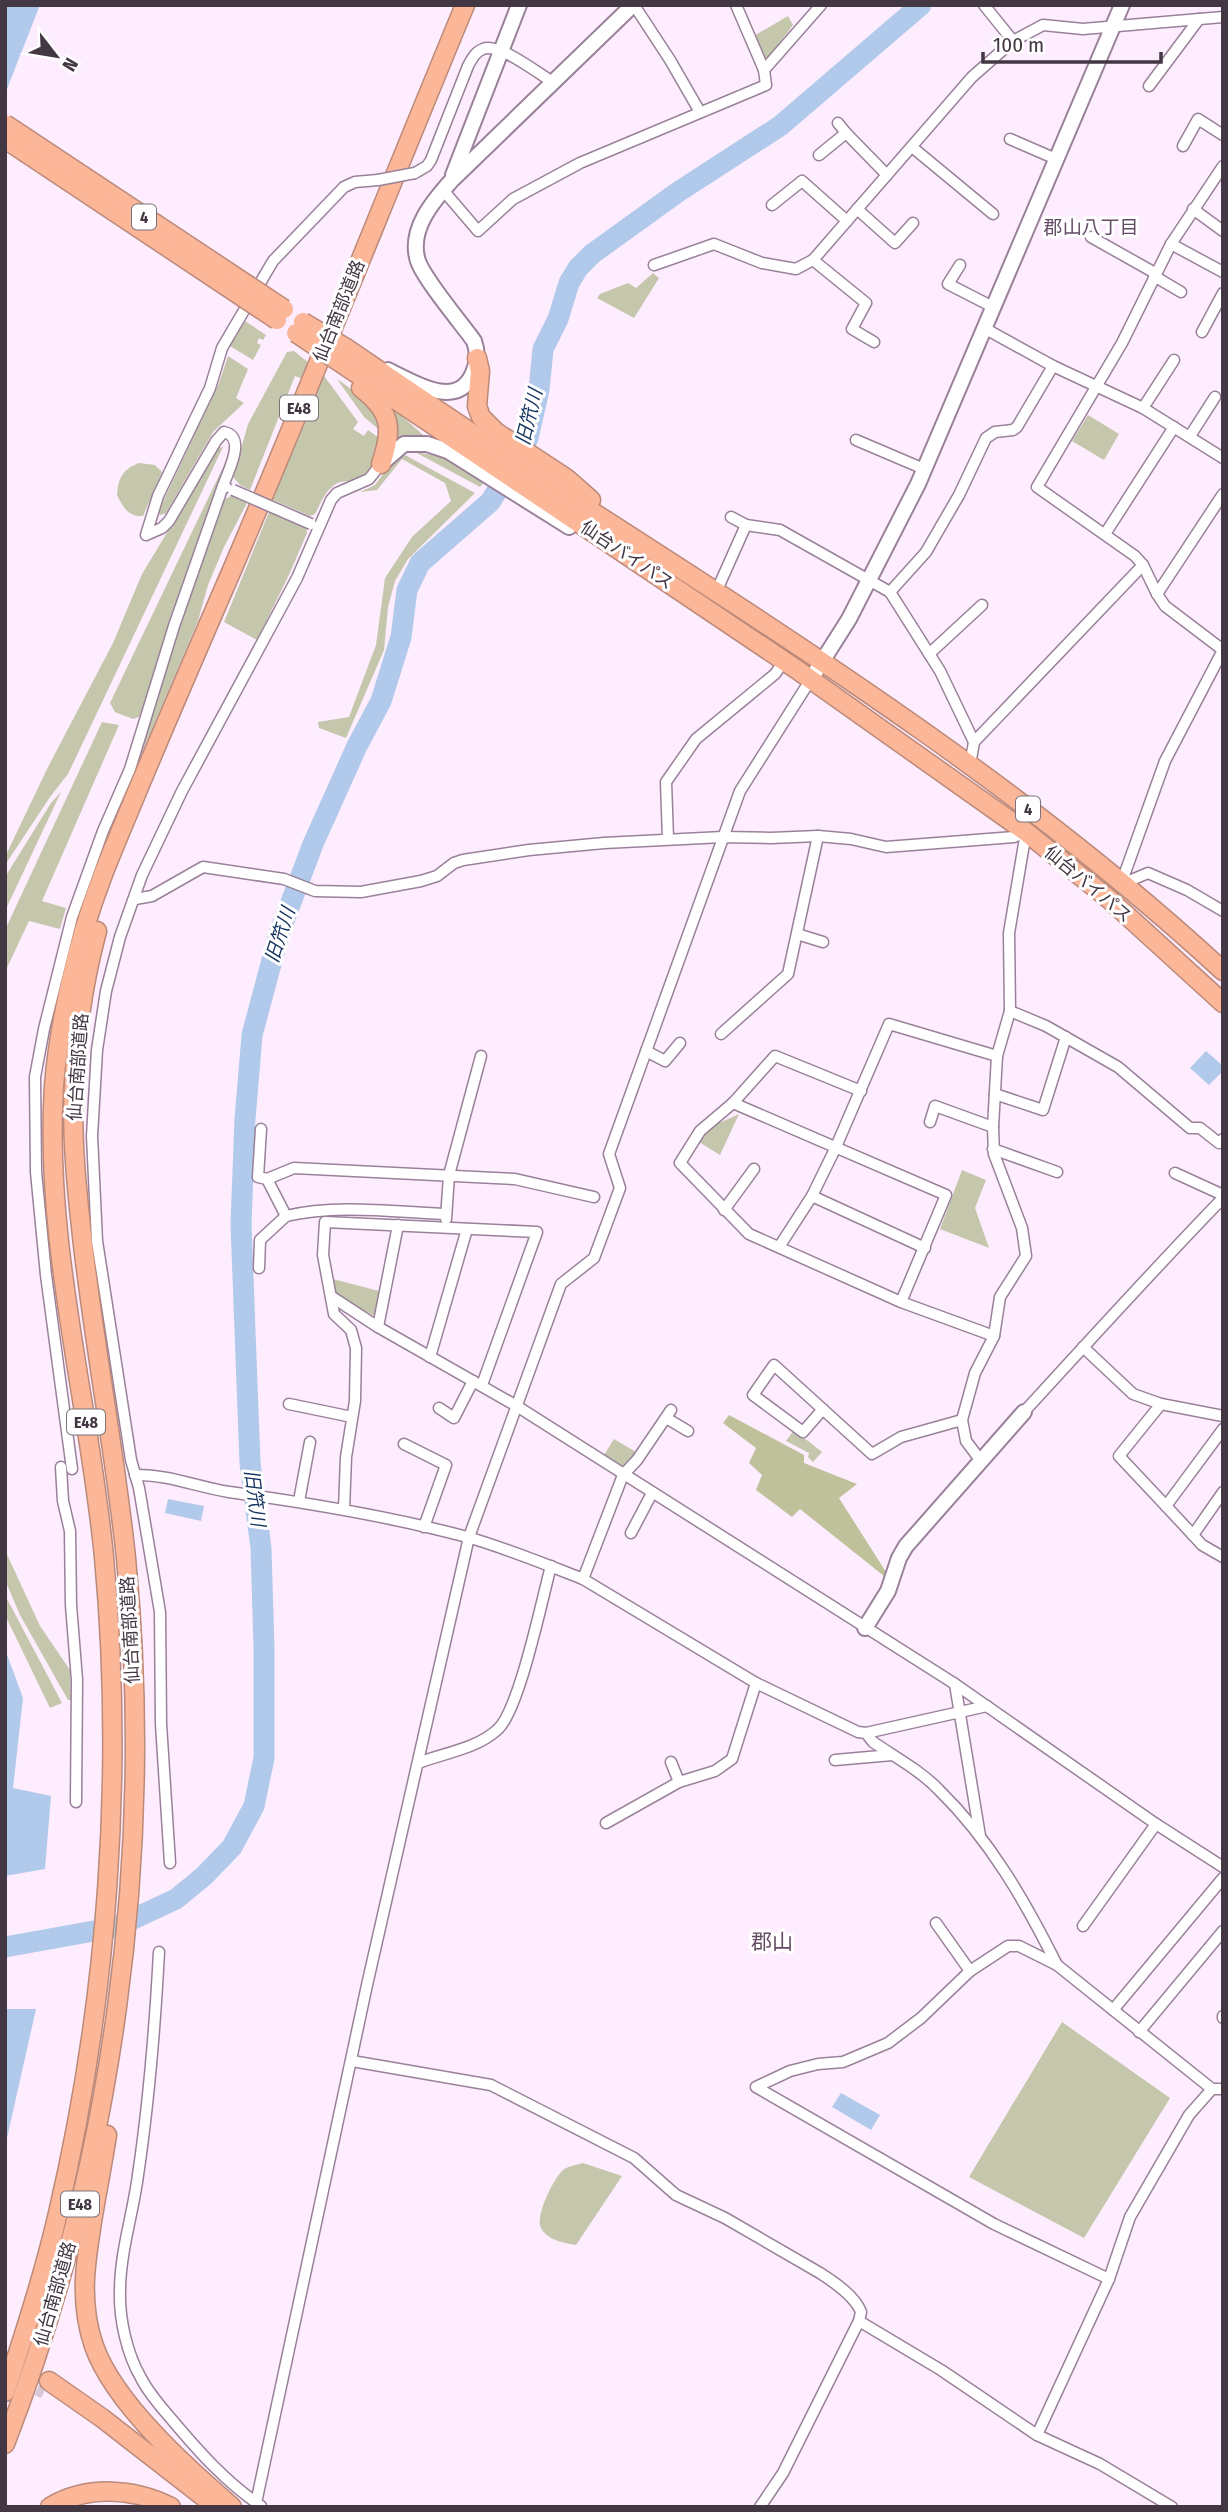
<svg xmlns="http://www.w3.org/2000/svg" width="1228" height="2512" font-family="'Fira Sans Condensed','Noto Sans JP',sans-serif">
<rect width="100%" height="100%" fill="#feedfe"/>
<!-- green -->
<g fill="#c4c7ac">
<polygon points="788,16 793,25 768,58 763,57 754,36"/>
<polygon points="653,273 659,278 634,318 597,298 600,294 628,283 636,288"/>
<polygon points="245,321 266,335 263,340 259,338 257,343 261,345 253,360 230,346"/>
<polygon points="294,351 309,363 303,379 295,376 250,490 240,485 233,477 248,424 287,352"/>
<polygon points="228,356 248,369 236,398 244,403 213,432 166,513 161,515 159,514 161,506 219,383"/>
<path d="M 322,373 L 358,422 L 353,429 L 364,436 L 368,430 L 382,440 C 379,456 371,474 354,480 C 346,482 340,480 333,486 C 324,493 320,505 315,514 L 310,516 L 271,499 Z"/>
<path d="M 337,379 C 359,394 373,406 382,432 L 364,417 Z"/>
<polygon points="391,406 423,435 393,445"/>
<polygon points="1088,415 1119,434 1104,460 1072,441"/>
<polygon points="223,447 68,774 50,797 5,865 5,857 48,767 113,643 142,574 218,448"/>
<polygon points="415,452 449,458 486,480 480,487"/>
<polygon points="405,455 475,493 408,559 395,581 388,607 384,650 346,738 319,728 318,722 349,717 376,645 385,578 412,537 451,501 445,483 402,459 377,490 360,492 375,485 392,462"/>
<polygon points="226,461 141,716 133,719 115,712 110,703"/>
<path d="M 139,463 L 155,465 L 162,472 L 143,516 C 128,517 123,507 117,495 C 118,478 123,469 139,463 Z"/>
<path d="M 231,496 L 247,503 L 224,547 L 208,585 L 198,621 L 138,762 C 162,673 191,586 225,499 Z"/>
<polygon points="269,512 306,527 307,533 289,575 257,640 224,622"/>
<polygon points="102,722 119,725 42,901 66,908 60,929 29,921 5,972 5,930"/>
<polygon points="61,792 5,911 5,877 51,803"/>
<polygon points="739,1114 720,1155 699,1142 708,1128"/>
<polygon points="962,1170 986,1180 975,1208 989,1248 940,1229"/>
<polygon points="333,1279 379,1291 375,1316 335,1296"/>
<polygon points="794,1430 822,1452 813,1462 808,1457 809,1453 786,1441"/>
<polygon points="614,1439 636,1452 627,1466 621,1466 604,1455"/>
<polygon points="5,1550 40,1626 70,1670 71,1700 68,1700 20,1615 5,1580"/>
<polygon points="5,1595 62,1703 50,1708 5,1615"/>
<polygon points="1062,2022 1170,2098 1084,2238 969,2177"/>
<path d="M 583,2163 L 622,2176 L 576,2245 C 564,2243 547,2240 541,2228 C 535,2216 553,2180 562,2171 C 567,2166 576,2165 583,2163 Z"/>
</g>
<!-- forest -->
<polygon fill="#bec19a" points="729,1415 804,1455 804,1463 857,1484 839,1498 886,1572 884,1576 800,1509 792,1517 756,1490 762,1475 749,1463 756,1448 723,1423"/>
<!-- water -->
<g fill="#b1c9ea">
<polygon points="5,5 40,5 5,94"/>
<polygon points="1206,1051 1223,1066 1223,1071 1209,1085 1190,1068"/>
<polygon points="168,1499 204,1506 201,1521 165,1513"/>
<polygon points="5,1649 23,1698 13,1788 51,1796 45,1869 5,1876"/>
<polygon points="5,2009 36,2009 5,2147"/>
<polygon points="841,2093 880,2115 871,2130 832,2107"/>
</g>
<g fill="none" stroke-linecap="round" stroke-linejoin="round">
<!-- river -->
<polyline stroke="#b1c9ea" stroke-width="21" points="5,1947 116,1927 176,1899 204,1876 232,1847 254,1806 264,1758 264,1648 261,1548 250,1463 241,1224 245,1119 252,1035 279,934 313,844 357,746 381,701 401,637 407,590 420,563 490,502 513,466 528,438 539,390 543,349 558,319 569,283 578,268 592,254 678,192 780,126 921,5"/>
<!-- highway-tunnel -->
<polyline stroke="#d8c9d8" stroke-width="18" stroke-dasharray="18 9" stroke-linecap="butt" points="14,2375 45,2390"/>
<defs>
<g id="street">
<polyline points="634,5 670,60 700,112"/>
<polyline points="736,5 764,70 821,5"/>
<polyline points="984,5 1013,41"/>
<polyline points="1149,86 1199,19"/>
<polyline points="838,123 846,133"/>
<polyline points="1010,139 1056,159"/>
<polyline points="1183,146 1198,119 1223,135"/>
<polyline points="912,147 993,214"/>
<polyline points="819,155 846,133 887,175"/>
<path d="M 415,173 L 427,166 L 431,160 L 468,66 C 472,59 475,52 483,49 C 499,42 539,74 554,83"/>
<polyline points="443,190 478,231 513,199 580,163 766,85 764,70"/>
<polyline points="772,205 802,181 847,221"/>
<polyline points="857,209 895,243 913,223"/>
<polyline points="1193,209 1223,231"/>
<polyline points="1091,237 1155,273"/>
<polyline points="1171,244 1223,272"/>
<polyline points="813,260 866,303 852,329 874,342"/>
<polyline points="654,265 714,244 762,263 796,269 813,260 972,77 1013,41 1043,25 1083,29 1223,17"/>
<polyline points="960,265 948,284 993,307"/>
<polyline points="1154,276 1181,292"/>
<polyline points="984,328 1053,366 1143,408 1223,458"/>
<polyline points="1202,332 1223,293"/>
<polyline points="1143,408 1174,360"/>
<polyline points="1190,436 1215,397"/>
<polyline points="856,440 924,469"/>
<path d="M 226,487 L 223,486 C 228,471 247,437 224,432 L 216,441 L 169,521 L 162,528 L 146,535 L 158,496 L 210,388 L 222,348 L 273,261 L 344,187 L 355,182 L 378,180"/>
<polyline points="746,525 780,530 890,592 940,671 974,742"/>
<polyline points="1105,534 1174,427"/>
<polyline points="717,590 746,525 731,517"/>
<polyline points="890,592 926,552 959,495 986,438 995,432 1013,430 1017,427 1053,366"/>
<polyline points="1157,594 1143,565 1135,556 1037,487 1122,343 1171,244 1223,166"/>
<polyline points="929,654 982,605"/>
<polyline points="970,765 974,742 1143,565"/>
<polyline points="668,839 666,782 696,739 775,674 784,661"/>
<polyline points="1121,884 1165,761 1223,650 1165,606 1157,594 1223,494"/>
<polyline points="1122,884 1148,873 1187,890 1223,911"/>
<polyline points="135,899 152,896 203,867 284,879 315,891 361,892 421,881 437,876 454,863 463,860 529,850 604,843 723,837 771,838 818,836 851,839 886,847 1014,837 1026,832"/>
<polyline points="797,934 823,942"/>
<polyline points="1010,1011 1046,1026 1118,1067 1190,1128 1200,1128 1219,1143 1223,1139"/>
<polyline points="721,1034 788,974 818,836"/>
<polyline points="646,1051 665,1061 680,1043"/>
<polyline points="995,1094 1043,1110 1066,1037"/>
<polyline points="733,1103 775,1056 861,1091"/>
<polyline points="930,1122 935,1106 993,1127"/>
<polyline points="261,1129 258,1177 267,1179"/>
<polyline points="993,1149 1057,1172"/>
<polyline points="1175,1173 1223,1195"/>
<polyline points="812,1196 925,1248"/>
<polyline points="724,1210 754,1169"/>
<path d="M 446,1214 C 394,1212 337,1204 286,1216 L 267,1179 L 294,1168 L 515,1179 L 594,1197"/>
<polyline points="446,1219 449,1175 481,1056"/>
<polyline points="779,1247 812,1196 835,1149 889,1024 997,1056"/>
<polyline points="259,1268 260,1240 286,1216"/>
<polyline points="332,1297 378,1327 515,1405 955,1684 1156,1824 1223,1867"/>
<polyline points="901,1302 946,1195 733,1103 700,1131 680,1163 749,1234 901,1302 994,1336"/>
<polyline points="378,1327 398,1225"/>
<polyline points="1083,1347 1133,1394 1161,1404 1223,1416"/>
<polyline points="430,1357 467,1229"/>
<polyline points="289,1404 352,1417"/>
<polyline points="1161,1404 1119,1456 1166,1506 1223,1429"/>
<polyline points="439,1408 454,1418 473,1381"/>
<polyline points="823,1409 803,1432 753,1395 774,1365 872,1454 901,1437 962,1420"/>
<path d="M 671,1410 L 637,1460 L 623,1475 L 583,1579 L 756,1683 L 858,1732 L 866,1733 L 873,1742 C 895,1757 921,1771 939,1790 C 990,1840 1025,1901 1057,1965"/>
<path d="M 1024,1412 C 1090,1340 1155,1268 1223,1198"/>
<polyline points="666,1418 688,1431"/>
<polyline points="404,1444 446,1465 424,1527"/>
<polyline points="981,1461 966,1441 962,1420 975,1373 994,1336 1000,1297 1026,1256 1022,1228 994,1154 993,1127 997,1056 1010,1011 1009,933 1026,832"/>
<polyline points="61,1467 63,1501 70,1531 71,1605 77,1680 76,1802"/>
<polyline points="72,1469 46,1275 36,1172 35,1077 44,1029 72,917 103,831 130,769 174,626 223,486"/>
<path d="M 135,1475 C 168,1474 197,1487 229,1492 C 309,1503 389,1516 467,1537 C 506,1548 545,1564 583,1579"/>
<polyline points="1223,1492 1193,1535 1202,1545 1223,1557"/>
<polyline points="299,1501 310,1442"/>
<polyline points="1166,1506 1193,1535"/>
<polyline points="344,1509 346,1457 355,1401 356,1348 351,1330 334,1314 323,1255 325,1222 537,1232 482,1385"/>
<polyline points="631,1533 652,1493"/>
<polyline points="955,1684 980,1836"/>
<polyline points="866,1733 987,1706"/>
<polyline points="835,1760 892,1755"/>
<polyline points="671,1762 679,1782"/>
<path d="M 418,1763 C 444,1753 476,1749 497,1730 C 519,1712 542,1599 551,1566"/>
<polyline points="606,1823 679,1782 715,1771 732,1759 756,1683"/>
<polyline points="170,1863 161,1724 160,1612 139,1488 131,1460 97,1241 92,1136 97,1050 106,991 120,937 142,875 182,791 297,578 331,500 337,493 369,479 381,464"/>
<polyline points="936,1923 970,1971"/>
<polyline points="1083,1926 1156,1824"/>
<path d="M 159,1952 C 155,2027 149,2101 138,2175 C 133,2214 120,2252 120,2291 C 119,2319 127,2354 141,2378 C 149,2394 162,2408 173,2421 C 200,2453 226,2482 261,2506"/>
<polyline points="1113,2010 1223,1878"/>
<polyline points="1223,2016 1223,2018"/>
<polyline points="1139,2032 1223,1931"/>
<path d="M 352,2061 L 491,2085 L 634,2158 L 676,2195 L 725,2218 L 820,2273 C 834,2282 855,2296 861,2312 L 859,2321 L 783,2473 L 760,2507"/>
<polyline points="1109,2279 994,2224 756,2087 790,2071 818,2064 843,2062 888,2043 921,2018 970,1971 1008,1946 1019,1946 1057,1965 1212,2089 1223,2089"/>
<polyline points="859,2321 941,2370 1037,2435 1100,2464 1172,2507"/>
<polyline points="1037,2435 1109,2279 1130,2217 1189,2115 1212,2089"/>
<polyline points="256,2503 367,1985 469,1537 561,1284 594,1258 620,1188 609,1154 740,791 811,679"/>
</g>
<g id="secondary">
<polyline points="453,175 519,5"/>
<path d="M 388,370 C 413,382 457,411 473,373 C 478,361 478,352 474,341 C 461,323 424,279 418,261 C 408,230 433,201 452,180 L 633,5"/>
<polyline points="382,463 404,444 427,444 448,451 569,527"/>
<polyline points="811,679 849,619 918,484 1122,5"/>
<polyline points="865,1628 888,1591 899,1558 906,1546 1024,1412"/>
</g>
<g id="highway">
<path d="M 346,348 C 416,396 486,443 557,489 C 788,638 1021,784 1223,971"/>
<polyline points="477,358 480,371 477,406 481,417 496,432 566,478 591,500"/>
<polyline points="338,361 796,669 1026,832 1109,899 1223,1003"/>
<path d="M 361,388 C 392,412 393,429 381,464"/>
<path d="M 107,2135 C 100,2182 88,2231 85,2278 C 84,2300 87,2326 94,2346 C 114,2403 187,2468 232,2507"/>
<polyline points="49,2381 102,2418 214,2505"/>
<path d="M 5,2392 C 25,2333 44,2274 58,2213 C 108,2000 124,1775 104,1557 C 89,1400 44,1244 54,1086 C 59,1022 78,940 101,880 C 111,853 123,826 134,799 C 166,722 199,646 232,570 C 312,383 387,193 465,5"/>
<path d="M 5,2444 C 113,2165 155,1856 126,1558 C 115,1453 95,1349 83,1245 C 77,1192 71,1137 74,1083 C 76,1032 84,980 97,931"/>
<path d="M 50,2507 C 87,2485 134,2488 171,2507"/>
</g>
</defs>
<!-- street casing -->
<use href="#street" stroke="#9a819a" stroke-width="13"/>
<!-- secondary casing -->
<use href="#secondary" stroke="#9a819a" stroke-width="18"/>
<!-- highway casing -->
<use href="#highway" stroke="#bb8a7a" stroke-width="21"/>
<!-- street -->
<use href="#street" stroke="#fff" stroke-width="10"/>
<!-- secondary -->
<use href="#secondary" stroke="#fff" stroke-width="14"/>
<!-- highway -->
<use href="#highway" stroke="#fcb698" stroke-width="18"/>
<defs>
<g id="street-bridge">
<polyline points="378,180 415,173"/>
<polyline points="233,490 311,524"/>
</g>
<g id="highway-bridge">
<polyline points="5,124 284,309"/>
<polyline points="5,139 277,320"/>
<polyline points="303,322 346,348"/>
<polyline points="296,333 338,361"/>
</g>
</defs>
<!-- street-bridge casing -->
<use href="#street-bridge" stroke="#9a819a" stroke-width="13" stroke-linecap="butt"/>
<!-- highway-bridge casing -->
<use href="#highway-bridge" stroke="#bb8a7a" stroke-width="21" stroke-linecap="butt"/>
<!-- street-bridge -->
<use href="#street-bridge" stroke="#fff" stroke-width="10"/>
<!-- highway-bridge -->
<use href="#highway-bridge" stroke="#fcb698" stroke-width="18"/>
</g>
<g text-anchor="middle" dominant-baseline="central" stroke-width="6" stroke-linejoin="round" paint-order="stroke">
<!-- shield labels -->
<g fill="#fff" stroke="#7b737b" stroke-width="2">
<rect x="132" y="204.5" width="24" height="25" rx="5"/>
<rect x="280" y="395.5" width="38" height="25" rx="5"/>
<rect x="1016" y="796.5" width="24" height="25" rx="5"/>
<rect x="67" y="1409.5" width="38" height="25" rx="5"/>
<rect x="61" y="2191.5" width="38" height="25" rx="5"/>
</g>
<g font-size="16" font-weight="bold" fill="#423742">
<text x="144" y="217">4</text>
<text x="299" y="408">E48</text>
<text x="1028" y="809">4</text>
<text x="86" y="1422">E48</text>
<text x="80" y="2204">E48</text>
</g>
<!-- street labels -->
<g font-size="18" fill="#423742" stroke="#fff">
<text transform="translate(339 311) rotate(-68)">仙台南部道路</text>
<text transform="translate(627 555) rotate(34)">仙台バイパス</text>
<text transform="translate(1088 884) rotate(40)">仙台バイパス</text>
<text transform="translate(78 1067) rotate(-86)">仙台南部道路</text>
<text transform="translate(130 1630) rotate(-93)">仙台南部道路</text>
<text transform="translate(55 2294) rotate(-74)">仙台南部道路</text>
</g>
<!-- neighbourhood labels -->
<g font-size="19" fill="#644c64" stroke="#fff">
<text x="1091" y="227">郡山八丁目</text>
</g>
<!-- water labels -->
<g font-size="19" font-style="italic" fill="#173660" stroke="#fff">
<text transform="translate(529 417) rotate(-76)">旧笊川</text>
<text transform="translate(280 935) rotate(-72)">旧笊川</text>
<text transform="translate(255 1498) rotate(83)">旧笊川</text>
</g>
<!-- quarter labels -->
<g font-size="21" fill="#644c64" stroke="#fff">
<text x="772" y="1942">郡山</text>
</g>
</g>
<!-- border -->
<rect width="1228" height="2512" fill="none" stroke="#423742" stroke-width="14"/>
<!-- north arrow -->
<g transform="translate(56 56) rotate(121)" stroke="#ffffff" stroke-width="5" paint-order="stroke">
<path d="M0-5L12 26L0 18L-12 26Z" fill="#423742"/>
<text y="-10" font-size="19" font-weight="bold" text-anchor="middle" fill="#423742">N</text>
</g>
<!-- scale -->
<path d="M983 52v10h178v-10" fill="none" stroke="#423742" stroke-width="3.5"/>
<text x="993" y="52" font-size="21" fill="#423742" stroke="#ffffff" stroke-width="5" paint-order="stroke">100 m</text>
</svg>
